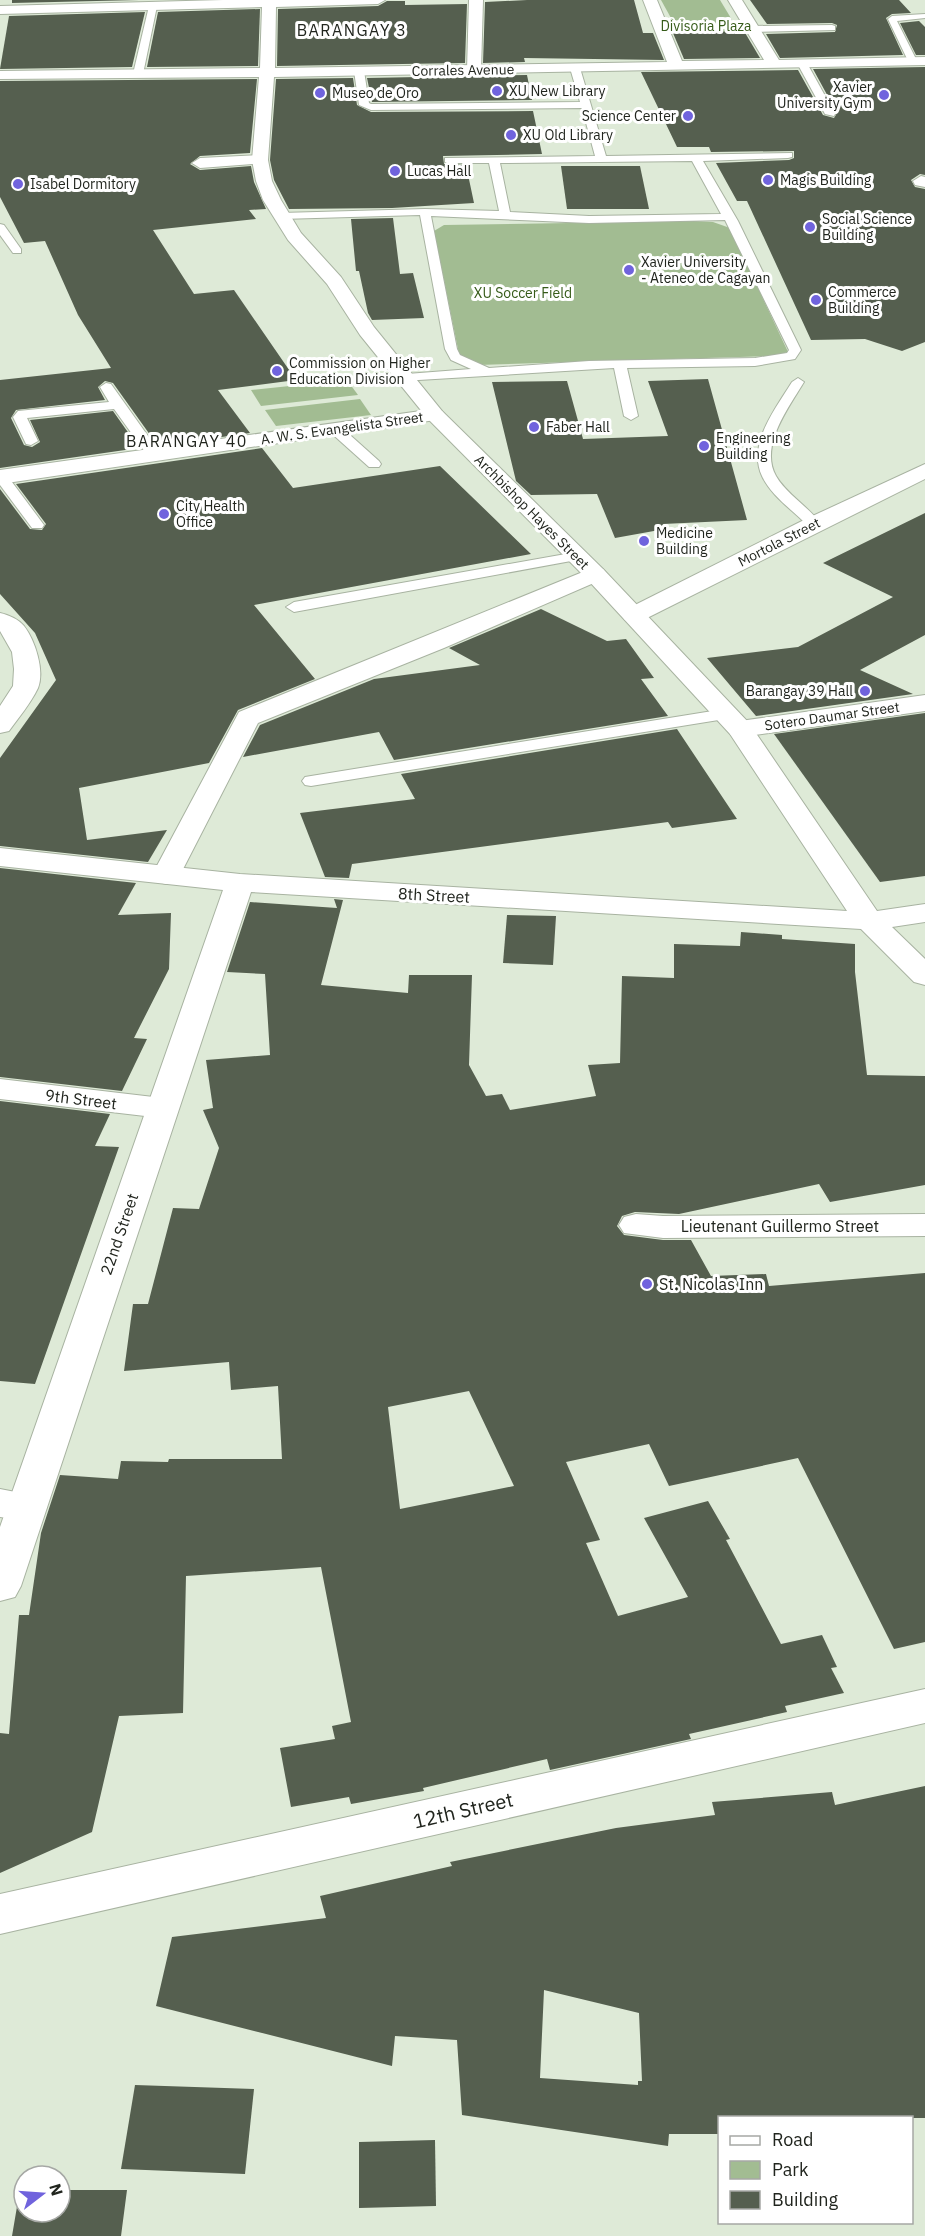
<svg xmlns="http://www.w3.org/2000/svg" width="925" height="2236" font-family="'IBM Plex Sans',sans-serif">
<rect width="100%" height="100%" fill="#deead7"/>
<!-- green -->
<g fill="#a2bc92">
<polygon points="661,0 720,0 752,53 691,54"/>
<polygon points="694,221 713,222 730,228 788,352 775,356 478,365 460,359 434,231 444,225"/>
<polygon points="347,380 358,395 261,406 251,390"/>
<polygon points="360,399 371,415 276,426 265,410"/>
</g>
<!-- building -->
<g fill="#555f4f" fill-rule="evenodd">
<polygon points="12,0 139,0 12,3"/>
<polygon points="527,0 634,0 643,33 653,33 664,60 524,58 525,62 483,63 485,2"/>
<polygon points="750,0 899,0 911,13 892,14 886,18 903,55 780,58 766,34 835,32 837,25 832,23 767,24"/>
<polygon points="387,1 405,1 405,5 467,4 465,63 277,66 278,9 378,6"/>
<polygon points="260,9 258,66 147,67 158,12"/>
<polygon points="145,12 132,67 0,69 9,16"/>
<polygon points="919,21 925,27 925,55 916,55 900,23"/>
<polygon points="744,31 760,58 684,59 673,33"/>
<polygon points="925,67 925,175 920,174 911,180 915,187 925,189 925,342 902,351 865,339 811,340 747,201 737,201 716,163 789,160 794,158 794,151 711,152 709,147 677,147 641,72 798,70 823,115 834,118 837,113 813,69"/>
<polygon points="527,75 532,100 372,102 367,78"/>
<polygon points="353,78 357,105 371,112 533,111 542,154 443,156 444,164 466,165 474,203 392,208 289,209 274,180 270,160 276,79"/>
<polygon points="257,79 250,153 200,156 190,164 200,170 251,166 254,182 266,209 249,210 256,219 153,230 194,294 234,290 296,380 218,390 250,433 158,446 113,383 105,381 98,387 105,400 16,410 11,418 24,445 32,447 40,442 30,420 113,411 139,448 0,468 0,380 111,368 78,315 45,241 24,243 0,197 0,81"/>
<polygon points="561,166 640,166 649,209 567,209"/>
<polygon points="393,218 400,274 413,273 424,318 372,320 368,313 359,271 356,271 351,219"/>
<polygon points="708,379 747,520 663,524 665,529 615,538 597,494 531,495 516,481 492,382 567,381 583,439 668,436 648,381"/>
<polygon points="262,448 293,488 440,466 531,554 254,605 315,679 238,710 209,763 79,788 87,840 167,830 148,862 0,846 0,758 56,680 35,633 0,594 0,489 30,529 42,530 46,524 16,484"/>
<polygon points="925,513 925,635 860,670 913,694 756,716 707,658 798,647 893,597 823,563"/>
<polygon points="541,609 607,641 626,639 654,678 641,679 668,716 394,760 379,732 243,757 260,725 374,679 480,665 449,648"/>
<polygon points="925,713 925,876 880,882 774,734"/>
<polygon points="677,729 737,819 672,828 668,822 352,864 349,878 325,877 300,813 415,799 401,774"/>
<polygon points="0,868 136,883 118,915 171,913 169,969 134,1038 147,1039 122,1091 0,1077"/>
<path d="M 334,899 L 343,900 L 321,985 L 408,993 L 409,975 L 472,975 L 469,1065 L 486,1096 L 502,1094 L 510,1110 L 596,1096 L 588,1065 L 620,1063 L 622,976 L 674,978 L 674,944 L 740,946 L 741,932 L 782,935 L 782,939 L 855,944 L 855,972 L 867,1075 L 925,1076 L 925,1185 L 830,1202 L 819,1184 L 679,1214 L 635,1212 L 622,1216 L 617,1226 L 624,1235 L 663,1240 L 691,1240 L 711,1276 L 766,1274 L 769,1286 L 925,1273 L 925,1642 L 894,1649 L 798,1458 L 669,1486 L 649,1444 L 566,1462 L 600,1540 L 586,1543 L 618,1616 L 688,1597 L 644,1518 L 708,1501 L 730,1539 L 726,1540 L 781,1644 L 822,1635 L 837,1667 L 831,1668 L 844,1693 L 785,1706 L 787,1712 L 689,1734 L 691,1739 L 550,1770 L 547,1759 L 423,1788 L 424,1791 L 351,1804 L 349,1797 L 291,1807 L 280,1748 L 335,1739 L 332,1726 L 351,1722 L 321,1567 L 186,1576 L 183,1713 L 119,1716 L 92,1832 L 0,1873 L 0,1733 L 9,1734 L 19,1615 L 29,1615 L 41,1533 L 60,1475 L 118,1479 L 121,1461 L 168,1462 L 169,1459 L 282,1459 L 278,1386 L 231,1390 L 229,1362 L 124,1371 L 133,1304 L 148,1304 L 173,1208 L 199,1209 L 219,1148 L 203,1110 L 213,1108 L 206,1060 L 270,1055 L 265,974 L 227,972 L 250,902 L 337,908 ZM 469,1391 L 514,1486 L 400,1509 L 388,1407 Z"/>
<polygon points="507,915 556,916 553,965 503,963"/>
<polygon points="0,1101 110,1114 95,1146 119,1147 35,1384 0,1381"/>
<path d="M 925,1786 L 925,2118 L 720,2118 L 720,2134 L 669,2134 L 668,2146 L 462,2115 L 457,2040 L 395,2036 L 392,2066 L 156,2006 L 172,1937 L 326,1918 L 320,1896 L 452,1866 L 450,1862 L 616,1828 L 715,1815 L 712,1802 L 832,1792 L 835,1805 ZM 544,1990 L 639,2013 L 642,2081 L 638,2081 L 638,2085 L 540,2078 Z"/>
<polygon points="135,2085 254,2089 245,2174 121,2169"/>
<polygon points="435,2140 436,2206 359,2208 359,2142"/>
<polygon points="20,2189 24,2189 24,2212 60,2212 60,2190 127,2190 121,2236 12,2236"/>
</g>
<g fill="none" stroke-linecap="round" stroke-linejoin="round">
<defs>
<g id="lane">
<polygon points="153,3 157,6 143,74 138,77 133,74 149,6"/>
<polygon points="925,14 925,18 897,21 917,61 909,63 888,19 892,16"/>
<polygon points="832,25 835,26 835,30 753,32 749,29 753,26"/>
<polygon points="802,60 807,63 835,114 834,116 825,114 797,63"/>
<path d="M 575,65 L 580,68 L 606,156 L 792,153 L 792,157 L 788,158 L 703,161 L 738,221 L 801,350 L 795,359 L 755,366 L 627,368 L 638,416 L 631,420 L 624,416 L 614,368 L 402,381 L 401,378 L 407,374 L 471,369 L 451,360 L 445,349 L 420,215 L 281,219 L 275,216 L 281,213 L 425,209 L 499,211 L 489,163 L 449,163 L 445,162 L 445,158 L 595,156 L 582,108 L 371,110 L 359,105 L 354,71 L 359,68 L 364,71 L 369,103 L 371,104 L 580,102 L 570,68 ZM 692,161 L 721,214 L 589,216 L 510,212 L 500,163 ZM 431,216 L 589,223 L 725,220 L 789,350 L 787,353 L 755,358 L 589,361 L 489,368 L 460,355 L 457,349 Z"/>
<polygon points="0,224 4,225 21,249 21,253 13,253 0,235"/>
<path d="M 798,378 L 804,382 C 789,407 759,446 776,476 C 787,495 809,507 821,524 L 814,528 L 809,527 C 794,511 771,496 762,476 C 747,444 776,408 792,382 Z"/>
<polygon points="106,383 111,384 160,453 162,456 160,459 150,459 114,409 27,418 38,441 31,445 26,444 13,417 18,411 109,402 100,387"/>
<polygon points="335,425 340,426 379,461 381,464 379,467 369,467 330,432 328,429 330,426"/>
<polygon points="0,473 6,474 44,525 42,528 32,528 0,485"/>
<polygon points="577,552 584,556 582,559 294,612 286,607 294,602"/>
<polygon points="725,709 733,714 731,718 311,786 305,785 302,781 305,777 311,776"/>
</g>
<g id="street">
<polygon points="469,0 483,0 481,70 474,74 467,70"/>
<polygon points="260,155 266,157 268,160 266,163 200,168 192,163 200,158"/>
<polygon points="921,176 925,177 925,187 915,185 913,181"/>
<polygon points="435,409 442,411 445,415 442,419 0,484 0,470"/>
<polygon points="925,464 925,479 643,620 634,622 625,620 622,615 625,610 806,519"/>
<polygon points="595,567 603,569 607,574 603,579 444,648 258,723 180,875 176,881 166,884 156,881 152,875 239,712"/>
<polygon points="925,695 925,711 740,737 731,735 727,729 731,723 740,721"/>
<polygon points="0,1079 162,1098 174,1101 178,1108 174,1115 162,1118 0,1099"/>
<polygon points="636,1214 663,1216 925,1214 925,1236 663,1238 624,1233 619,1225 624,1217"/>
<polygon points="0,1489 41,1497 47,1507 41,1517 27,1521 0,1517"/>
</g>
<g id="secondary">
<polygon points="223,0 385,0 378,4 276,7 275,68 667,62 643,0 657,0 682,61 764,60 728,0 742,0 779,60 925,57 925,65 274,77 268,160 272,181 281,200 301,233 341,277 374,327 442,411 603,569 749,723 877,911 925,904 925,922 892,927 925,959 925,985 914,982 861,929 251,892 21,1586 15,1597 0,1601 0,1527 223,890 0,866 0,848 240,874 847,911 730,734 587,579 428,419 360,335 327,284 288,240 263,200 256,181 252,160 259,77 0,79 0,71 260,68 262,7 0,14 0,6"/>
<path d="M 0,613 C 9,615 18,619 24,626 C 35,640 45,671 38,688 C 31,703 19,717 9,731 L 0,733 L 0,706 L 13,686 L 14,669 L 12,652 L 0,631 Z"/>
<polygon points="925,1689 925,1723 0,1934 0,1894"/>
</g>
</defs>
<!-- lane casing -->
<use href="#lane" stroke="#a8b3a1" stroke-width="2"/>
<!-- street casing -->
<use href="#street" stroke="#a8b3a1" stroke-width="2"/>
<!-- secondary casing -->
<use href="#secondary" stroke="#a8b3a1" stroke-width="2"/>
<!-- lane -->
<use href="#lane" fill="#fff" fill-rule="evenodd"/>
<!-- street -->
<use href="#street" fill="#fff" fill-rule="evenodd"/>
<!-- secondary -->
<use href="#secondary" fill="#fff" fill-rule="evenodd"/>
</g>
<!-- markers -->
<g fill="#7063dd" stroke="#fff" stroke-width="2">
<circle cx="497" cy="91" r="6"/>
<circle cx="320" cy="93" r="6"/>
<circle cx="884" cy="95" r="6"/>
<circle cx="688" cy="116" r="6"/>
<circle cx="511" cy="135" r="6"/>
<circle cx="395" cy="171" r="6"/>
<circle cx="768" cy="180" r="6"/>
<circle cx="18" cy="184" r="6"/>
<circle cx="810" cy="227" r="6"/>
<circle cx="629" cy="270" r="6"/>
<circle cx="816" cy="300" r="6"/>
<circle cx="277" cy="371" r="6"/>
<circle cx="534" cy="427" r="6"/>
<circle cx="704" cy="446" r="6"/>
<circle cx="164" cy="514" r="6"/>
<circle cx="644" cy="541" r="6"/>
<circle cx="865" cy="691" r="6"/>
<circle cx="647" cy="1284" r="6"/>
</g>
<g text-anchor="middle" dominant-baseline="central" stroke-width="6" stroke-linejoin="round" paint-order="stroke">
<!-- far-park labels -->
<g font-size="14" fill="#365b19" stroke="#fff">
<text x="706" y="26">Divisoria Plaza</text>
<text x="523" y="293">XU Soccer Field</text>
</g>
<!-- far-street labels -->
<g font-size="14" fill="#21251e" stroke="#fff">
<text transform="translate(463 70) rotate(-1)">Corrales Avenue</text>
<text transform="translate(342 428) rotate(-8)">A. W. S. Evangelista Street</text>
<text transform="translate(532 512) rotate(45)">Archbishop Hayes Street</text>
<text transform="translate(779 542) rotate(-27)">Mortola Street</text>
<text transform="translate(832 716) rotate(-8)">Sotero Daumar Street</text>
</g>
<!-- far-poi labels -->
<g font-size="14" fill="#21251e" stroke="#fff" text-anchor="start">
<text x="872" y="87" text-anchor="end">Xavier<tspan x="872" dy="16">University Gym</tspan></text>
<text x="509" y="91">XU New Library</text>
<text x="332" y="93">Museo de Oro</text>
<text x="676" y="116" text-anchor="end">Science Center</text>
<text x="523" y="135">XU Old Library</text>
<text x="407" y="171">Lucas Hall</text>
<text x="780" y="180">Magis Building</text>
<text x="30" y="184">Isabel Dormitory</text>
<text x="822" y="219">Social Science<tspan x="822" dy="16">Building</tspan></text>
<text x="641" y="262">Xavier University<tspan x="641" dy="16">- Ateneo de Cagayan</tspan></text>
<text x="828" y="292">Commerce<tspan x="828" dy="16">Building</tspan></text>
<text x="289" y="363">Commission on Higher<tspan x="289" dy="16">Education Division</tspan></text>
<text x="546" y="427">Faber Hall</text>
<text x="716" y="438">Engineering<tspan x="716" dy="16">Building</tspan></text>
<text x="176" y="506">City Health<tspan x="176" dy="16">Office</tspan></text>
<text x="656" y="533">Medicine<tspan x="656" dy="16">Building</tspan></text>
<text x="853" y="691" text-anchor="end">Barangay 39 Hall</text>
</g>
<!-- far-quarter labels -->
<g font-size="16" letter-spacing="1.5" fill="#21251e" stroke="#fff">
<text x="352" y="30">BARANGAY 3</text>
<text x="187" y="441">BARANGAY 40</text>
</g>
<!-- street labels -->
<g font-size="16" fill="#21251e" stroke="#fff">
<text transform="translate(434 895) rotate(3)">8th Street</text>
<text transform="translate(81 1099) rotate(7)">9th Street</text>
<text x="780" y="1226">Lieutenant Guillermo Street</text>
<text transform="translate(119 1234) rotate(-71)">22nd Street</text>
</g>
<!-- poi labels -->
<g font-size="16" fill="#21251e" stroke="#fff" text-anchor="start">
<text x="659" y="1284">St. Nicolas Inn</text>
</g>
<!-- near-street labels -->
<g font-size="20" fill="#21251e" stroke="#fff">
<text transform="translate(463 1810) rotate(-13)">12th Street</text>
</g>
</g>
<!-- legend -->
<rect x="718" y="2116" width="195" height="108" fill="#ffffff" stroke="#a6a8a5" stroke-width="1.5"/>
<rect x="730" y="2136" width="30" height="9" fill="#ffffff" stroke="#a6a8a5" stroke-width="1.5"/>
<text x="772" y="2146" font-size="18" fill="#21251e">Road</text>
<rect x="730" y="2161" width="30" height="18" fill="#a2bc92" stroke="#a6a8a5" stroke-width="1.5"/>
<text x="772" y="2176" font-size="18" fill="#21251e">Park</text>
<rect x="730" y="2191" width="30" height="18" fill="#555f4f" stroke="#a6a8a5" stroke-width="1.5"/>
<text x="772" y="2206" font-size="18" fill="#21251e">Building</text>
<!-- north arrow -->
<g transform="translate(42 2194) rotate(73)"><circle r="28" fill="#ffffff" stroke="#a6a8a5" stroke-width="1.5"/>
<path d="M0-4.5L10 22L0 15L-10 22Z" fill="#7063dd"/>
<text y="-9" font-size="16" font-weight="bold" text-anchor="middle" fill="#21251e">N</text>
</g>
</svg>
